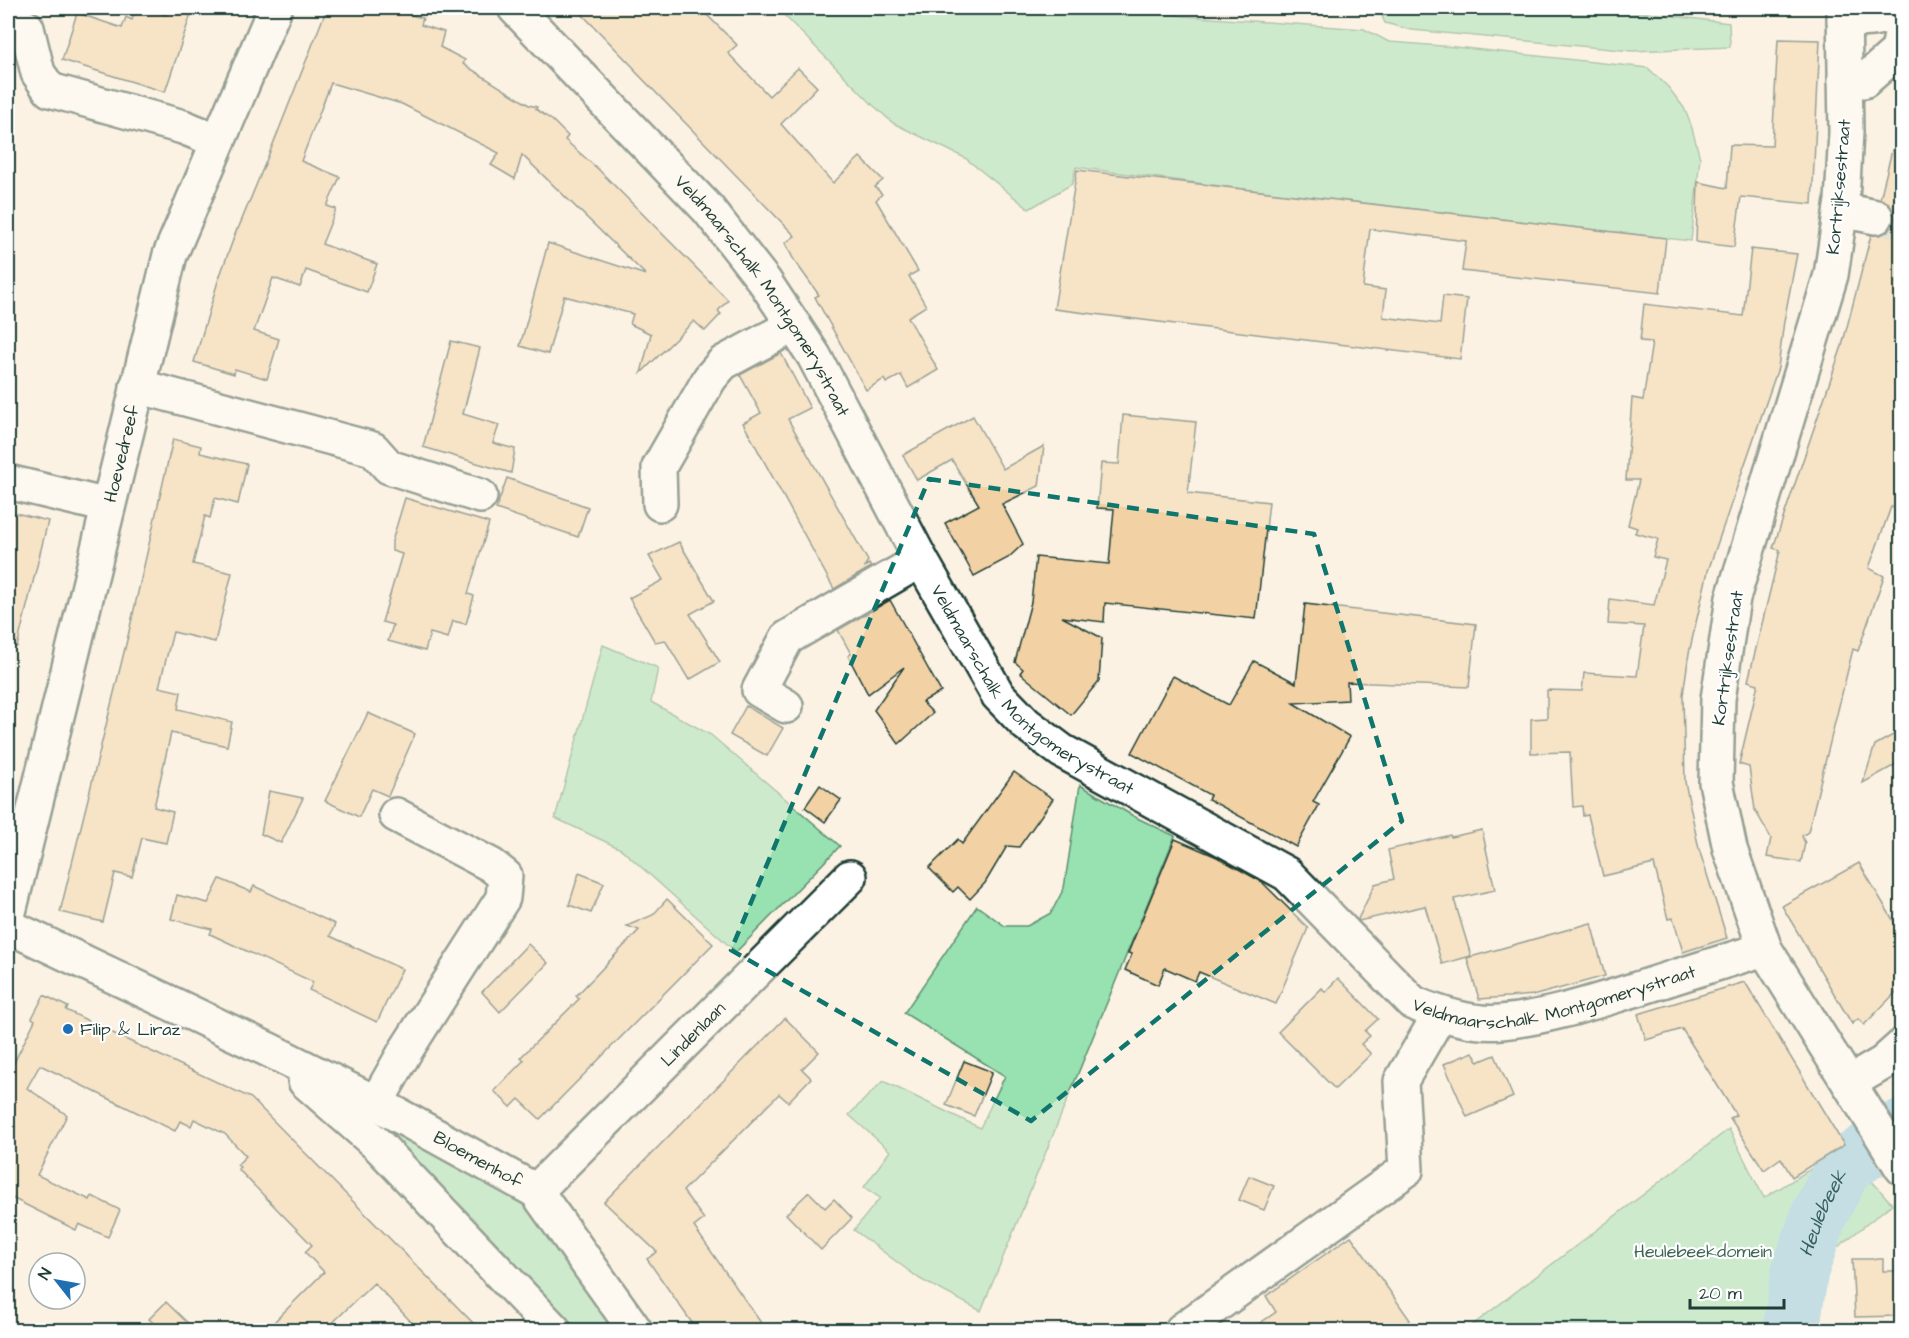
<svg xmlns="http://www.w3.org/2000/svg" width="1909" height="1338" font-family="'Architects Daughter',sans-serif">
<rect width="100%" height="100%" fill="#fbf2e4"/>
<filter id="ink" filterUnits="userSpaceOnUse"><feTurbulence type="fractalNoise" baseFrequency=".0167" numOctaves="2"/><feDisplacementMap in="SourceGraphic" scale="12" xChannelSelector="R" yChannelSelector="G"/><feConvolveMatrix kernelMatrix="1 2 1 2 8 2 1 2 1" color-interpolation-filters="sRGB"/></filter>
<g filter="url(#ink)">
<!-- built -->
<polygon fill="#f8e8d1" points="1246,8 1346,8 1346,12 1266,10"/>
<!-- green -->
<g fill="#98e1b1" stroke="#5c8f72" stroke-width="1.5">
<polygon points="777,8 1133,8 1183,16 1364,29 1389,42 1455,47 1648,68 1668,87 1684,108 1691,125 1700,158 1691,241 1236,188 1076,167 1072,184 1029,209 965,158 893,123 873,105"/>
<polygon points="1380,8 1607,8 1729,23 1730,47 1632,51 1412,30 1385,23 1379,9"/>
<polygon points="603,645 658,668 651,702 711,735 840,846 736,952 621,849 555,818"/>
<polygon points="1080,785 1135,817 1175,836 981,1311 920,1279 854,1230 880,1198 864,1187 890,1151 849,1115 883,1081 980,1128 1005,1076 904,1013 977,906 1005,926 1027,926 1051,913 1064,888"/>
<polygon points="395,1127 516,1196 558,1248 617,1330 572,1330 431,1183 387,1133"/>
<polygon points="1729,1129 1764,1198 1846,1147 1870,1179 1892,1204 1803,1275 1800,1330 1466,1330"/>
</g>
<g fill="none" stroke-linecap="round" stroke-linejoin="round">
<!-- river -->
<path stroke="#82c5e3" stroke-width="57" id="s1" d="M 1791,1330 L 1800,1271 L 1820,1213 L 1844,1167 L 1902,1127"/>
</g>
<!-- building -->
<g fill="#f2d2a4" stroke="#1f3d34" stroke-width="1.5">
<polygon points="136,8 142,8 166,15 168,8 193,8 165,92 62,60 77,13 122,28 126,17 132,20"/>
<polygon points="327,8 384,8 423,18 421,25 444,32 440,47 465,60 463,64 529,105 537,107 536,109 553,121 568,136 565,140 598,169 728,300 718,311 721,314 705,331 694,321 641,373 651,334 630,324 633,314 564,296 548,354 520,346 548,243 646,275 522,155 515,179 491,165 499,153 402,104 331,83 301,161 340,177 327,206 336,209 322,244 377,264 367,292 306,270 300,287 273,278 254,331 279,339 267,379 235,369 234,374 194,362 218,281 237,229 238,229 276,137"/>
<polygon points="576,8 700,8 737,45 728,53 769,96 798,68 817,87 781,124 833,183 860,157 883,180 875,187 882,194 876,200 918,271 909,276 926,306 908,317 938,370 908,388 901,375 886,383 884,379 866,390 815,297 819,295 794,260 785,243 795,236 634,70 635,69"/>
<polygon points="1778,39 1820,40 1812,204 1741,197 1734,247 1696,242 1698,182 1727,188 1730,145 1772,146"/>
<polygon points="1892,150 1902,151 1902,510 1891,507 1869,568 1884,576 1858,651 1853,649 1808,832 1802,836 1805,843 1801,862 1767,857 1771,838 1755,810 1749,767 1739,764 1758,684 1748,681 1780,550 1773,548 1842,346 1871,235 1883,234 1890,230 1894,221 1893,210 1889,203 1880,199"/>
<polygon points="1077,170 1666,238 1660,293 1462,271 1466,241 1370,229 1363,287 1386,290 1383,317 1440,324 1443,296 1467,299 1460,359 1054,309"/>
<polygon points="1751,249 1797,254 1784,321 1778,368 1708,571 1689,653 1683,695 1685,782 1699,849 1727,938 1683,952 1673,918 1668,919 1654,864 1603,876 1588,815 1583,816 1582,806 1573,807 1570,752 1531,753 1531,719 1547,718 1547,690 1582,691 1584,673 1637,676 1644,626 1608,624 1610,599 1654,605 1666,560 1653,557 1658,539 1635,533 1637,528 1628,525 1639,480 1626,480 1632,398 1643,400 1652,342 1640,341 1644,304 1743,316"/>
<polygon points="451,341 480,348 463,414 499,425 493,443 515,449 511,473 423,447"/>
<polygon points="781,353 810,408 788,419 868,561 864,567 869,564 871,567 834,589 743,423 761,413 740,375"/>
<polygon points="1123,415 1196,422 1188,493 1269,502 1256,619 1105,603 1104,622 1062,617 1102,638 1099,681 1071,715 1020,673 1023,669 1015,662 1031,602 1036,557 1109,564 1114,509 1097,508 1101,463 1119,464"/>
<polygon points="973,416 1003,469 1044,446 1039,486 1002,504 1023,544 1008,558 974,576 945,523 979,505 952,460 917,480 903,455"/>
<polygon points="173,439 201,446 200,453 247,464 238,504 215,498 210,518 205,516 193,564 232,573 215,642 173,632 159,687 181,692 178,709 232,722 227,746 171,733 154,807 173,812 166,843 142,838 132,877 115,873 103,922 60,912 128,636"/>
<polygon points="507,478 588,507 578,537 496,509"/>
<polygon points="405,498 489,523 468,594 474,596 466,624 453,621 448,638 430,633 425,651 388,641 393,625 382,622 402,554 392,551 392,541"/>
<polygon points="8,511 48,521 17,647 8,646"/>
<polygon points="679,542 714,601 690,614 720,662 689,680 665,640 655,642 629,598 663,580 649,556"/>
<polygon points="890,600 941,692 922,702 933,713 899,744 874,710 904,667 868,694 848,656 851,654 838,630"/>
<polygon points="1305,604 1476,624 1469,687 1347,682 1348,700 1293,703 1350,737 1313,802 1319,805 1296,847 1208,799 1210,795 1132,753 1173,676 1229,705 1254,661 1296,683"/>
<polygon points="746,706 783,728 767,756 730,735"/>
<polygon points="368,713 415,734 388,796 372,789 359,817 325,801"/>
<polygon points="1902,730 1902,761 1863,783 1875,745"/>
<polygon points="1014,772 1053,799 1019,847 1007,846 985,883 970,899 958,887 953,892 929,868 958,839 962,844"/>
<polygon points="820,785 841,800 825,822 805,807"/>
<polygon points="269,791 303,798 281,843 261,834"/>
<polygon points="1482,830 1495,890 1454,899 1471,956 1442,964 1425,906 1359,921 1358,919 1375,884 1394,879 1388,850 1450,835 1451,837"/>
<polygon points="1175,839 1217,857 1262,882 1308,928 1276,1004 1199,972 1195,981 1165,968 1158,985 1125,970 1132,954 1128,953"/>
<polygon points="1859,863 1902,935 1902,986 1864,1025 1858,1019 1852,1024 1782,906"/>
<polygon points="579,873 604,883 591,913 569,905"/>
<polygon points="220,879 251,892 254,886 335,924 330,936 402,969 377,1022 309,990 313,982 210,934 212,929 171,919 177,895 208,903"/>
<polygon points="667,899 713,944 540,1119 519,1099 511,1107 494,1091 524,1060 521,1057 579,999 576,996 639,930 627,926 653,915"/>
<polygon points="1591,923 1605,976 1536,995 1479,999 1467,958"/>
<polygon points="528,944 548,963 500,1012 482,992"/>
<polygon points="1338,978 1378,1019 1365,1031 1370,1036 1361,1044 1371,1054 1335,1089 1278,1032 1322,988 1325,992"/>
<polygon points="1745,982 1844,1145 1792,1177 1781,1158 1764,1170 1730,1118 1736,1115 1682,1029 1646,1040 1638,1014"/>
<polygon points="44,995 68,1007 66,1010 125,1039 251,1098 480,1330 419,1330 374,1283 325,1330 266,1330 324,1272 305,1252 312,1245 238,1169 240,1167 237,1165 246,1156 225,1134 194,1119 191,1126 180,1121 175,1131 40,1065 27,1088 67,1115 37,1175 90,1200 92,1196 120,1210 108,1237 79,1224 76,1230 8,1196 8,1075 35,1020 32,1018"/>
<polygon points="785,1018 819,1052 802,1069 811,1078 788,1102 779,1094 683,1191 704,1219 694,1227 766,1330 697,1330 647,1259 657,1252 604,1202"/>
<polygon points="1473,1052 1478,1062 1495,1055 1513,1097 1467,1117 1444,1064"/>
<polygon points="964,1061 992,1072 974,1116 946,1105"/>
<polygon points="1249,1176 1274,1186 1264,1210 1239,1200"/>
<polygon points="809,1192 825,1208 834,1199 852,1218 821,1250 786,1214"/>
<polygon points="1351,1236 1410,1320 1396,1330 1250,1330 1276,1312 1266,1296"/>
<polygon points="1852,1259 1883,1259 1883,1271 1902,1271 1902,1316 1855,1317"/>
<polygon points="166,1302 195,1330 161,1330 149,1319"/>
</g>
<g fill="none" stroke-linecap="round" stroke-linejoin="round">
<!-- minor-tunnel -->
<polyline stroke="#cfcec1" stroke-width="33" stroke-dasharray="33 16" stroke-linecap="butt" points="1876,217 1902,223"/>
<defs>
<g id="minor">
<path id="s2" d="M 515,8 L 708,209 L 765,282 L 814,356 L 921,560 L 998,695 L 1026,724 L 1062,751 L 1287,874 L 1413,1003 C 1440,1014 1472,1025 1501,1022 C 1546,1018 1591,1003 1634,990 C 1678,976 1721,962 1765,949"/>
<polyline points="1844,8 1846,132 1842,201 1831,275 1733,598 1718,699 1716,782 1730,849 1765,949 1902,1168"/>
<polyline points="8,20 27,28 38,73 50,90 183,127 218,141"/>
<path d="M 1844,20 C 1864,20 1883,21 1898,8"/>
<polyline points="1845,80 1864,81 1898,51 1902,29"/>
<polyline points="1841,210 1876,217"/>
<polyline points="137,386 373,449 389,467 480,496"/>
<polyline points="8,482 108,506"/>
<polyline points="660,504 659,467 710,378 723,363 794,325"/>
<polyline points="786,706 759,690 787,638 921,560"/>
<path id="s3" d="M 8,916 L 170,255 L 275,8"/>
<path id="s4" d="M 8,926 L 269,1050 L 376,1103 L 536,1191 L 635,1330"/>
<polyline points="305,1081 379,1146 554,1330"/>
<polyline points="1849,1083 1883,1063 1902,1046"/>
<polyline points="376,1103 406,1050 503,898 505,876 491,865 396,815"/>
<path id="s5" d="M 536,1191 L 850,877"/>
<polyline points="1182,1330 1406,1170 1401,1081 1440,1014"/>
</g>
</defs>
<!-- minor casing -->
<use href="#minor" stroke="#1f3d34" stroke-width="38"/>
<!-- minor -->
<use href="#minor" stroke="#fff" stroke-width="33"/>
</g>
</g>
<!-- marked area -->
<path d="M0 0H1909V1338H0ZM 929,479 L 1314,534 L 1402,821 L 1031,1121 L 731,950 Z" fill="#fbf2e4" fill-opacity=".55" fill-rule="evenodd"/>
<path fill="none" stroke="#0f766e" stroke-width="4.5" stroke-dasharray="12 8" stroke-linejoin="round" d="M 929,479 L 1314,534 L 1402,821 L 1031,1121 L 731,950 Z"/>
<!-- markers -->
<circle fill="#1f6fb2" stroke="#fff" stroke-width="2" cx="68" cy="1029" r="6"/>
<g text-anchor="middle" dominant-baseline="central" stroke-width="4.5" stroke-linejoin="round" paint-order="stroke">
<!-- street labels -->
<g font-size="18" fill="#1f3d34" stroke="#fff">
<text transform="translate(1839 187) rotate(-85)">Kortrijksestraat</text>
<text stroke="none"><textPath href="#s2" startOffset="381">Veldmaarschalk Montgomerystraat</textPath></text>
<text stroke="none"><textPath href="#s3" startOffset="476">Hoevedreef</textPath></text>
<text transform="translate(1728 658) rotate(-82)">Kortrijksestraat</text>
<text stroke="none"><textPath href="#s2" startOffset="866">Veldmaarschalk Montgomerystraat</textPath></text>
<text stroke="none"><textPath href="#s2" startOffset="1514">Veldmaarschalk Montgomerystraat</textPath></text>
<text stroke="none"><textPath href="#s5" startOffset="222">Lindenlaan</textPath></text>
<text stroke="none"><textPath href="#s4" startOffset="525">Bloemenhof</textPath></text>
</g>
<!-- poi labels -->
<g font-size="18" fill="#1f3d34" stroke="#fff" text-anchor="start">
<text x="80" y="1029">Filip &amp; Liraz</text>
</g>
<!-- park labels -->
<g font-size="18" fill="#3d6653" stroke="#fff">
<text x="1703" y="1251">Heulebeekdomein</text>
</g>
<!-- water labels -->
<g font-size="20" font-style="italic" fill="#385f60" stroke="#fff">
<text stroke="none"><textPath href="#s1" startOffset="122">Heulebeek</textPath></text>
</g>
</g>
<!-- margin -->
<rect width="1909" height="1338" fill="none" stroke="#fff" stroke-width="30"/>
<rect x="15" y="15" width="1879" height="1308" fill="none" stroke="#1f3d34" stroke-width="2" filter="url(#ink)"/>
<!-- north arrow -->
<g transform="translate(57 1281) rotate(301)"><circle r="28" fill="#ffffff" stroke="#a5b1ae" stroke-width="1.5"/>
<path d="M0-4.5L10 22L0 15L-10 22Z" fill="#1f6fb2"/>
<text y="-9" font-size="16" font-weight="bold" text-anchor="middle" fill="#1f3d34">N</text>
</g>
<!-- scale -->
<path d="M1690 1299v9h94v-9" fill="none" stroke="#1f3d34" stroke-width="3"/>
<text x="1699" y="1299" font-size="18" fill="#1f3d34" stroke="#ffffff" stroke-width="4.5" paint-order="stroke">20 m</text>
</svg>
